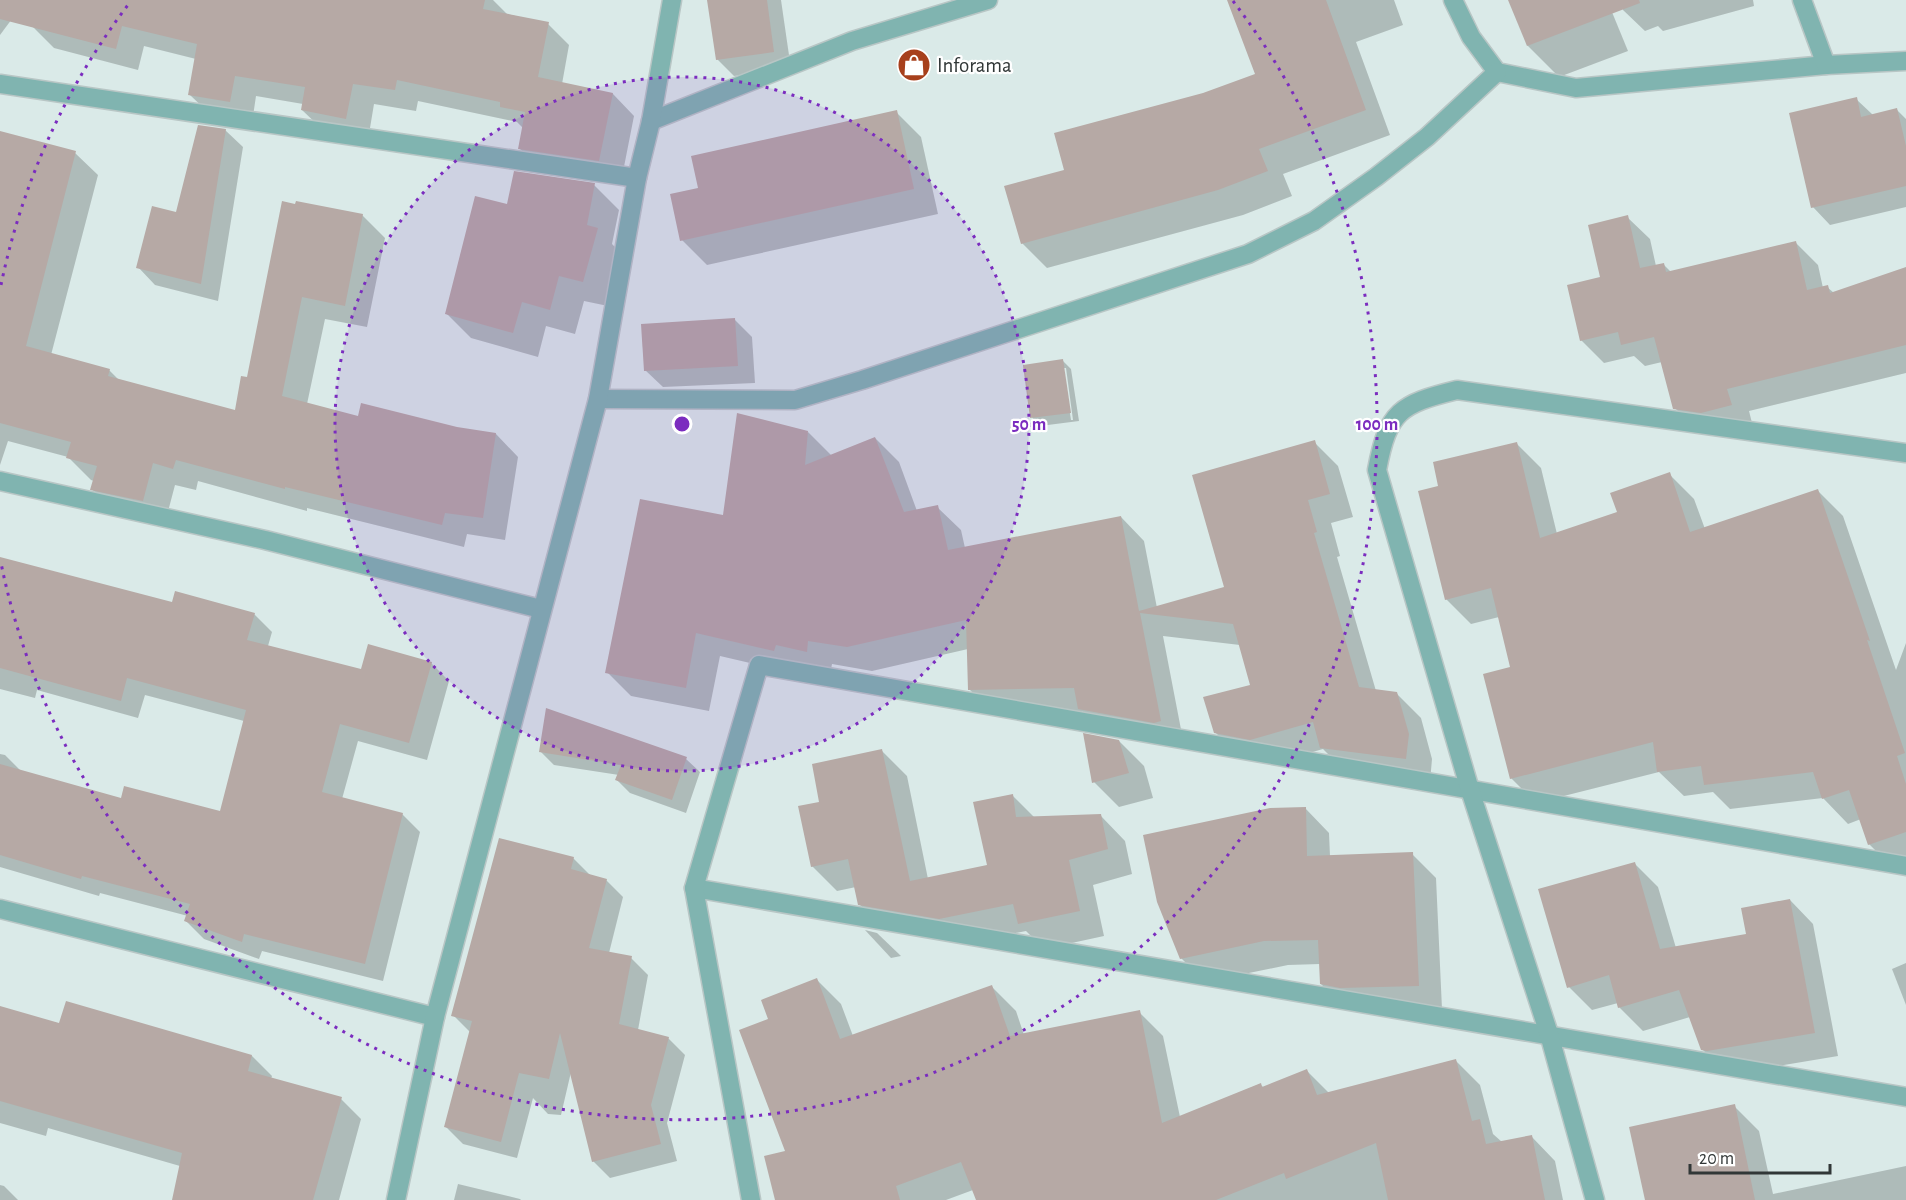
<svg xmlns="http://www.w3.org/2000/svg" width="1906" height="1200" font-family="'Alegreya Sans',sans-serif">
<rect width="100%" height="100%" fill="#daeae8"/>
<!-- shadow -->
<g fill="#0003" fill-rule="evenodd">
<polygon points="0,0 26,0 0,35"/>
<polygon points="40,0 493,0 507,14 548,24 569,45 562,84 613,94 634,116 621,182 541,170 520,149 523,128 517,122 418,101 416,111 374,104 368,140 324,131 302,110 303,104 256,96 252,123 212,116 190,95 196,59 144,46 138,70 54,48 33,27"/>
<polygon points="708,0 781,0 791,69 734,76 717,59"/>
<polygon points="1229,0 1394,0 1403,25 1356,42 1390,135 1283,174 1292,196 1243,215 1047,268 1022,243 1066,171 1257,75"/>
<polygon points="1510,0 1607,0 1628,51 1559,77 1528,46"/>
<polygon points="1621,0 1753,0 1754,6 1663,31 1658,26 1645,31 1623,10"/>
<polygon points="1856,99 1873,115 1897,110 1906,119 1906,207 1830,225 1813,207"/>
<polygon points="896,112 921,137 938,214 707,265 682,240"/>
<polygon points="225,130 243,147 218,301 155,285 138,267 177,213"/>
<polygon points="0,153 75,153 98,175 51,355 109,370 120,381 236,412 248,379 283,203 362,215 385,238 367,327 325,319 307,404 359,418 496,434 518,457 505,540 467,534 464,547 307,508 307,511 198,481 196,490 175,485 165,523 115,512 92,489 94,481 91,480 68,457 8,441 0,465"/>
<polygon points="594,185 619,210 612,244 622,254 608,306 584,301 575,334 546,326 538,357 471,338 446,313"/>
<polygon points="1627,217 1650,239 1656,266 1663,264 1671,272 1795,242 1818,265 1823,288 1827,287 1834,293 1906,269 1906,373 1749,411 1753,427 1697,431 1675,408 1662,362 1645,366 1634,356 1604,363 1581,340 1602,279"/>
<polygon points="735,320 752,337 755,383 663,387 645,370"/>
<path d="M 1062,360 L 1071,369 L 1079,421 L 1040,426 L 1032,417 ZM 1063,368 L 1066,368 L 1073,420 L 1071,420 Z"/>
<polygon points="808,432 832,456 875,438 899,462 917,511 937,507 961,530 965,548 1121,517 1144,541 1157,608 1225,588 1314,442 1338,466 1353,517 1331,523 1340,556 1337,557 1376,691 1397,694 1421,718 1432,759 1430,782 1346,772 1323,749 1274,763 1239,757 1215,732 1252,686 1240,645 1163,636 1184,745 1103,733 1082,711 993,713 969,689 968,649 872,671 832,664 830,675 798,674 720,656 709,711 631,696 607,672 724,517"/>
<polygon points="1516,443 1541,468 1557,534 1619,513 1669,474 1694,499 1705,529 1818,491 1843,516 1896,670 1906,643 1906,865 1894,869 1869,844 1861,819 1848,824 1823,798 1730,809 1713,792 1684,796 1659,772 1536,803 1511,778 1511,668 1499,617 1471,624 1446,599 1440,487"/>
<polygon points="0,558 173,604 254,614 272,632 268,646 362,671 431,663 449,681 427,760 358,741 342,799 402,814 420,832 383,981 262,951 259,959 204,939 186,921 188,916 100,893 99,896 0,867 0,754 5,755 22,772 122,800 221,812 244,721 145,695 138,718 37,690 35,698 0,689"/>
<polygon points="1119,741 1144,766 1153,798 1119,807 1094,782"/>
<polygon points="882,751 907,776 928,879 988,866 1012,795 1035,818 1100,815 1125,841 1132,874 1093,885 1104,936 1044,949 1026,931 965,943 885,929 859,904 856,887 837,891 812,866 821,804"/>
<polygon points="541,752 686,759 700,772 686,813 630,793 617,780 619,775 554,765"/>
<polygon points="1305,808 1329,833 1330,856 1412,854 1436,878 1442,1009 1345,1008 1321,984 1320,964 1288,965 1205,982 1181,958"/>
<polygon points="573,858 590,875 606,880 623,897 609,953 631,958 648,975 638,1030 668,1038 685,1055 667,1123 677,1161 610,1178 593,1161 571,1072 561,1115 548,1114 533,1098 517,1158 463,1144 446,1127 470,1032 453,1015"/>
<polygon points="1634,863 1658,887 1676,948 1747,935 1790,900 1813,924 1838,1056 1731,1074 1726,1073 1702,1049 1690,1017 1643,1031 1619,1007 1618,1003 1592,1010 1569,987"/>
<polygon points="865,930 877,933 901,956 891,958"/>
<polygon points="1906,963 1906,1005 1892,969"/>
<polygon points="817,980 841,1004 853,1036 992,987 1016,1011 1024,1035 1139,1012 1163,1036 1180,1117 1260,1084 1264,1088 1307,1071 1329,1093 1456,1061 1480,1085 1493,1134 1502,1142 1531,1136 1555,1161 1563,1200 978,1200 973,1190 946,1200 777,1200 787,1152 770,1020"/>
<polygon points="0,1008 60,1025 252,1056 272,1076 271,1079 341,1099 361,1119 339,1200 173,1200 180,1166 48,1128 46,1136 0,1123"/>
<polygon points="1734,1106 1759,1131 1773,1194 1906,1166 1906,1200 1646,1200"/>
<polygon points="458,1184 520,1199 521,1200 454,1200"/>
<polygon points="0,1185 4,1186 18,1200 0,1200"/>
</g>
<!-- building -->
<g fill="#b6a9a5">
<polygon points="0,0 485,0 483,9 549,22 538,77 613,93 599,161 518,149 525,112 500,107 500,102 397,80 395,90 353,84 346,119 301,110 305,87 235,76 230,102 188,95 197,44 122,26 116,49 0,19"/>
<polygon points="707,0 767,0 774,52 716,60"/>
<polygon points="1227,0 1326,0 1366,110 1259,149 1268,171 1218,190 1021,244 1004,186 1064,170 1054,133 1203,93 1255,74"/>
<polygon points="1508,0 1639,0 1640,3 1527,46"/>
<polygon points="1857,97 1861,117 1897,108 1906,146 1906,186 1811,208 1789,113"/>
<polygon points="897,110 914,189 680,241 670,194 698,188 691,156"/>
<polygon points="198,125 226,129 201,284 136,268 152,206 176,212"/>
<polygon points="0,131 76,151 26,346 110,369 108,376 235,410 241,376 247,377 282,201 295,204 296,201 363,214 345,306 302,297 282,396 358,416 361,403 457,427 496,433 483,518 445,513 442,525 285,487 285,489 176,460 173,469 153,463 143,501 90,490 97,466 66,458 71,442 0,423"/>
<polygon points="514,171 595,183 587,225 598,228 583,282 559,276 550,310 522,302 513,333 445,314 475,196 507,204"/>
<polygon points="1628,215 1640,268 1664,263 1666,272 1796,241 1807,290 1828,285 1830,293 1906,267 1906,345 1727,389 1732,405 1701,413 1673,409 1654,337 1621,345 1618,332 1580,341 1567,285 1600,277 1588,225"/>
<polygon points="735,318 738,366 644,371 641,324"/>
<polygon points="1063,359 1071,413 1030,418 1023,365"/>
<polygon points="737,413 808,431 805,465 875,437 904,512 938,505 948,550 1121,516 1139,611 1224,587 1192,475 1315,440 1330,494 1308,500 1317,532 1314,533 1359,687 1397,692 1409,734 1406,759 1320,748 1313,722 1250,740 1214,733 1203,697 1250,685 1233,624 1140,613 1161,721 1154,723 1078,709 1074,688 968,690 966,620 847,647 808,641 807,652 776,645 774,651 696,633 686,688 605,673 640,499 723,515"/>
<polygon points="1517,442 1540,538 1617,512 1610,493 1670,472 1690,532 1818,489 1870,641 1867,640 1905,753 1897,756 1906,784 1906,832 1868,845 1849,790 1822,799 1813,772 1704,785 1701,766 1657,772 1653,742 1510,779 1483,674 1510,667 1491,588 1445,600 1418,491 1438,486 1433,462"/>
<polygon points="0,557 172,602 175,591 255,613 247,640 361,669 368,644 432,662 409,743 340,724 322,792 403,813 365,964 244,934 242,942 184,921 190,904 82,876 81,879 0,855 0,764 121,798 124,786 220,811 246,710 127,678 121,701 0,668"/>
<polygon points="546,708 687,757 672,800 615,780 621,765 539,752"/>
<polygon points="1083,733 1119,740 1129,773 1092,783"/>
<polygon points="882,749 910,881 987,865 973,802 1013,794 1016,817 1101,814 1108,849 1069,860 1080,911 1018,924 1013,904 939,919 858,905 848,859 811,867 798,806 819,802 812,764"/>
<polygon points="1306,807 1307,856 1413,852 1419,986 1340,988 1320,984 1318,940 1264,941 1180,959 1157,902 1143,835 1270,808"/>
<polygon points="499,838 574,857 571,869 607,879 589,948 632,956 619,1024 669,1037 651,1105 661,1144 592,1162 560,1033 549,1079 519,1073 501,1142 444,1127 472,1021 451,1016"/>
<polygon points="1635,862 1660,949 1746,934 1741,908 1790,899 1815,1033 1707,1051 1701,1050 1679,990 1618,1008 1609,975 1567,988 1538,889"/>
<polygon points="817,978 840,1039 992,985 1010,1036 1140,1010 1162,1123 1261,1083 1262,1087 1307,1069 1317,1095 1456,1059 1472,1121 1480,1119 1486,1144 1532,1135 1545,1200 1388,1200 1376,1143 1286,1179 1284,1173 1216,1200 976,1200 961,1162 896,1186 900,1200 775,1200 764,1156 785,1151 739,1030 768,1019 761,1000"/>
<polygon points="66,1001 252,1055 248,1071 342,1097 313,1200 172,1200 182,1153 0,1101 0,1006 59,1023"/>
<polygon points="1735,1104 1755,1200 1645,1200 1629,1127"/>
</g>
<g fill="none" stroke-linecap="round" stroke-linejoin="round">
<defs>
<g id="minor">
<polyline points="1453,0 1471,37 1497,72 1576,88 1826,65 1906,61"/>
<polyline points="1802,0 1826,65"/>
<polyline points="0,84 637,178"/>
<polyline points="651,121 852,41 988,0"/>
<polyline points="598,399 795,400 862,380 1248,254 1314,221 1376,177 1427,137 1497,72"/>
<polyline points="0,481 265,540 541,609"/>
<polyline points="694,888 1906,1097"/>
<polyline points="0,909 435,1017"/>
<polyline points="396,1200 435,1017 598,399 637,178 651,121 672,0"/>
<polyline points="751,1200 694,888 759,665 1906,866"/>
<path d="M 1595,1200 L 1549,1034 L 1470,790 L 1377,470 C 1388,411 1400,404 1457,390 L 1906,453"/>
</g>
</defs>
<!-- minor casing -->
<use href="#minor" stroke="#b8c6c5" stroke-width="21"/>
<!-- minor -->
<use href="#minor" stroke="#80b4b0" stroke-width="18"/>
</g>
<!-- distance rings -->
<circle cx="682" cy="424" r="347" fill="#7b2cbf" fill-opacity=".12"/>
<g fill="none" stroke="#7b2cbf" stroke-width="3" stroke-dasharray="3 6">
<circle cx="682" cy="424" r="347"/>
<path d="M1 285A695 695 0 0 1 131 1M1233 1A695 695 0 1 1 1 563"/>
</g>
<!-- icons -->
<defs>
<symbol id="shop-disc" viewBox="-11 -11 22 22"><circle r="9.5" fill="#a7401c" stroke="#fff"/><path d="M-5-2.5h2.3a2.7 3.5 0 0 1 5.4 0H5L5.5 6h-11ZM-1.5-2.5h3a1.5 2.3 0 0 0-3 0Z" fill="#fff"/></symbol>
</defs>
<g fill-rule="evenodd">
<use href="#shop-disc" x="895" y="46" width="38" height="38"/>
</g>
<g text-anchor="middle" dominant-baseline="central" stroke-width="4.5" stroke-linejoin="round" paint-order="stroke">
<!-- poi labels -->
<g font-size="21" fill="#313737" stroke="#fff" text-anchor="start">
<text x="937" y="65">Inforama</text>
</g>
</g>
<circle cx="682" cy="424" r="9" fill="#7b2cbf" stroke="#fff" stroke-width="3"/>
<g font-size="18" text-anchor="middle" font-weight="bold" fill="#7b2cbf" stroke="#fff" stroke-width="4.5" stroke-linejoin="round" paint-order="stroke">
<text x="1029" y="430">50 m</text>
<text x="1377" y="430">100 m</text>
</g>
<!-- scale -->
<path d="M1690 1164v9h140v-9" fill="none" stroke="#313737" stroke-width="3"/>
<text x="1699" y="1164" font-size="18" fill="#313737" stroke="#ffffff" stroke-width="4.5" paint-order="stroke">20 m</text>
</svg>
